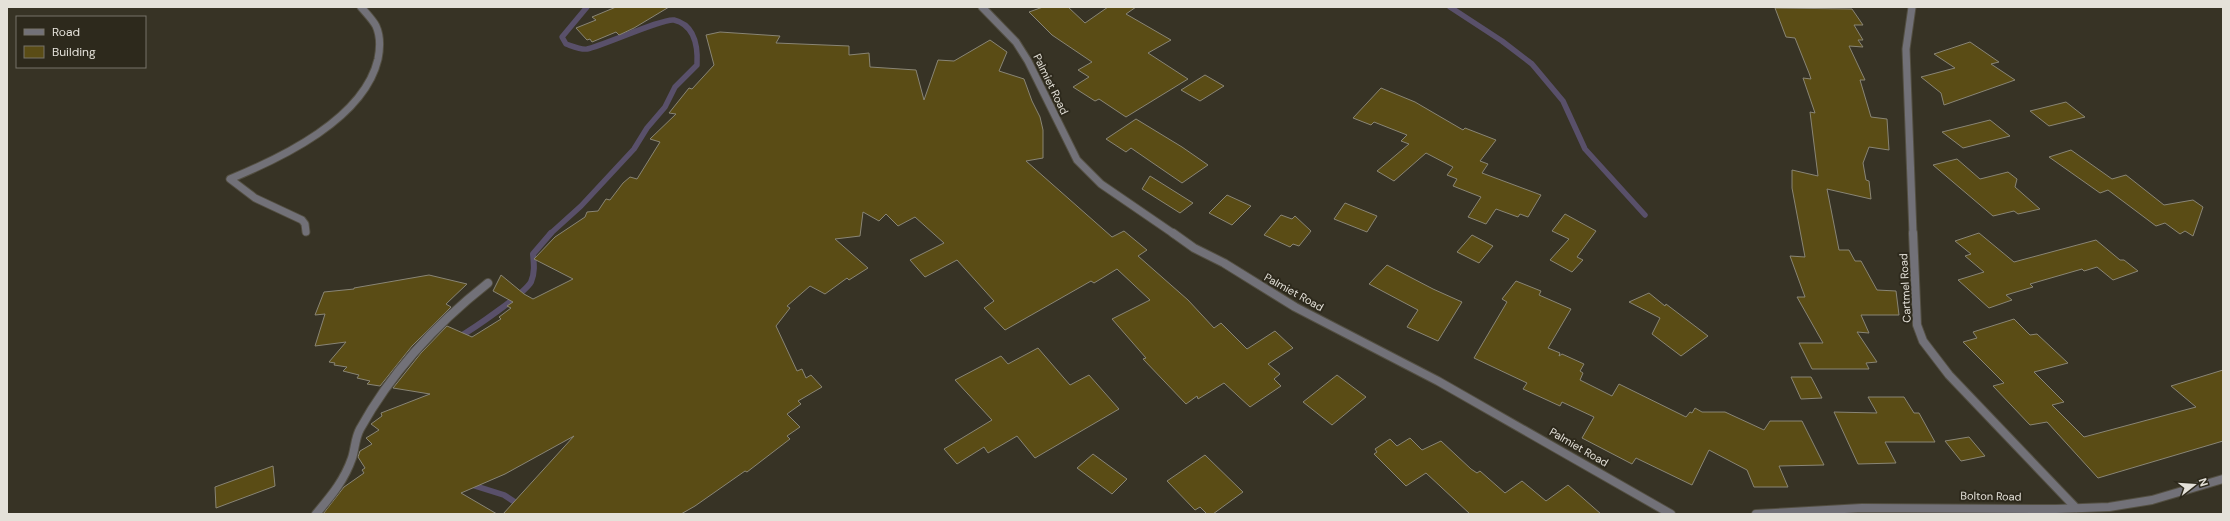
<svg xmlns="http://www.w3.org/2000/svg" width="2230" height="521" font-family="'DM Sans',sans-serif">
<rect width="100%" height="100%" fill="#373325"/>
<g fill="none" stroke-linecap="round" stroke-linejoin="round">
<!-- stream-far1 -->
<g stroke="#59506a" stroke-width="5.5">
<polyline points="1450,7 1502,41 1532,64 1563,101 1585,149 1645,215"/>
<path d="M 550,234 L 581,206 L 634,149 L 647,128 L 665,107 L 675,87 L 697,65 C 698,47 695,25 674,20 C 663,18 605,45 587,49 C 581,50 572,46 566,44 L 562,37 L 587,7"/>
</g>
<!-- stream -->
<g stroke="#59506a" stroke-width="6">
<path d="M 459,337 C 473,329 524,294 531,282 C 535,273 534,264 533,254 L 551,233"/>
<polyline points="469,484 504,495 533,514"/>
</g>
</g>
<!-- building -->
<g fill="#5a4c15" stroke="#898575">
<polygon points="616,7 669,7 634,28 619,35 616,32 592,42 590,39 587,40 576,28 596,20 592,17"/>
<polygon points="1043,7 1068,7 1085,23 1108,7 1136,7 1126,14 1171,40 1148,53 1188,79 1126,117 1099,99 1095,101 1073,87 1089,77 1078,70 1092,62 1052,35 1029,12"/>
<polygon points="1775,8 1852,9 1863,25 1854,25 1863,40 1858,40 1863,47 1849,46 1865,80 1860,80 1871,117 1887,119 1889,150 1869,147 1863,163 1866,180 1869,181 1871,199 1827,189 1839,250 1849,250 1855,261 1861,261 1877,290 1896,291 1899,315 1861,315 1869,333 1857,332 1877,362 1866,363 1869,369 1812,369 1799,343 1823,343 1797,297 1805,297 1790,256 1805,257 1792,188 1792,170 1818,176 1810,112 1815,113 1803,78 1811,79 1809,73 1795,38 1786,37"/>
<polygon points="720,32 780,36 776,43 849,46 849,55 869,53 870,67 916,70 924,100 938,60 954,61 990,40 1007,52 999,71 1024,79 1032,101 1040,117 1043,130 1043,158 1026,161 1112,237 1124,231 1147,250 1138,256 1188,300 1214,328 1221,323 1247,349 1275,331 1293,348 1268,364 1280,374 1274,379 1281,386 1250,407 1224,383 1198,399 1197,396 1186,404 1143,359 1146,358 1112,319 1150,300 1117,269 1094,283 1091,281 1005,330 984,308 994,301 957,260 925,277 910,260 944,243 915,217 898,226 886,214 879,221 863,212 860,236 835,239 868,268 849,280 847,278 825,294 810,286 787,306 790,308 776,326 797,371 802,369 806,378 811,375 822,387 798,401 801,404 787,414 800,427 787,436 790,439 747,472 745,471 695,506 681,514 503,514 574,436 505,474 461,493 497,514 323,514 344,487 364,473 362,470 365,468 358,457 360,451 372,444 366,438 379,430 371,424 382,416 381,413 430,394 393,388 421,353 447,326 472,337 501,319 499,317 511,308 507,306 513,302 493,291 501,275 524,294 533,299 573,279 534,259 555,237 585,217 587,212 598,211 606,199 610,200 623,183 630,177 637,179 660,142 650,139 676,114 669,113 689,88 692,89 714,65 706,35"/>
<polygon points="1970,42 1999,62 1991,64 2015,80 1944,105 1941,93 1921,77 1955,68 1934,54"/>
<polygon points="1205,75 1224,86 1200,101 1181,90"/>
<polygon points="1381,88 1415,102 1463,130 1465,128 1496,140 1480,161 1488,164 1482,173 1541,195 1528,217 1520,214 1518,217 1496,209 1486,224 1468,217 1481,197 1453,186 1457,179 1447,175 1453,167 1426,153 1394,181 1377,171 1409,144 1401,141 1407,135 1374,122 1371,125 1353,118"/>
<polygon points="2066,102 2085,117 2049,126 2030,111"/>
<polygon points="1136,119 1182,147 1208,165 1182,183 1131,148 1126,152 1106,139"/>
<polygon points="1990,120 2010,136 1963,148 1942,132"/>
<polygon points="2071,150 2112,179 2126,175 2164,205 2193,200 2203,207 2193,236 2185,231 2180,234 2165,223 2156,226 2108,190 2100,193 2049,157"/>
<polygon points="1957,159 1980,179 2008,172 2017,179 2015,187 2040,209 2018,214 2014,211 1993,216 1933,165"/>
<polygon points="1150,176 1193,203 1180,213 1142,189"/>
<polygon points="1227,195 1251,206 1232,225 1209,213"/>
<polygon points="1345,203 1377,216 1367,232 1334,219"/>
<polygon points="1565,214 1596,231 1577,257 1583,260 1572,272 1550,260 1569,239 1552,231"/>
<polygon points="1281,215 1292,219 1295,216 1311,231 1299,246 1293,244 1290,247 1264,235"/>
<polygon points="1979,233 2014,262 2096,240 2120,260 2124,260 2138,271 2113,280 2097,267 2084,271 2082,269 2030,284 2033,287 2006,295 2012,300 1989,308 1958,280 1984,272 1965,256 1971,254 1955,241"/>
<polygon points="1472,235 1493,246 1479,263 1457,252"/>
<polygon points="1387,265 1433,289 1462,302 1438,341 1407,327 1418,310 1369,284"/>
<polygon points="429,275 467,284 446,304 451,307 412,346 380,386 367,384 370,381 357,378 359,375 343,371 347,367 334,365 335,363 329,362 346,342 315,346 325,314 315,315 324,292 354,289 354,288"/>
<polygon points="1516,281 1541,291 1539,295 1571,309 1548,348 1560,353 1559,356 1562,354 1584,364 1580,371 1583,373 1580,380 1612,396 1619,384 1686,417 1690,412 1692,413 1695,408 1702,412 1725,412 1764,430 1770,421 1802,421 1824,465 1779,466 1788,487 1754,487 1747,470 1709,450 1692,485 1636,458 1632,464 1582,438 1594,417 1562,402 1560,406 1523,389 1527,383 1474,358 1507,302 1502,299"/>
<polygon points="1649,293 1665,306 1666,304 1708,336 1681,356 1652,334 1660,318 1629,302"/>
<polygon points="2014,319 2030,335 2037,334 2068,363 2034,372 2064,402 2052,405 2084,437 2196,407 2171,386 2223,370 2223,441 2098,478 2047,422 2030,425 1993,386 2004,383 1963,342 1977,338 1973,332"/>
<polygon points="1038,348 1070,385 1089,375 1119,409 1035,458 1017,436 988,453 984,447 957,464 944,449 992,420 955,380 1001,356 1008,364"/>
<polygon points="1337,375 1366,397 1332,425 1303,402"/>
<polygon points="1791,377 1811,377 1822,398 1801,399"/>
<polygon points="1868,397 1904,397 1914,413 1919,413 1935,442 1885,442 1896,463 1858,464 1834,412 1877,413"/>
<polygon points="1969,437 1985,456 1961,461 1945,441"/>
<polygon points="1410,438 1422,450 1441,441 1471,469 1477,473 1480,471 1505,493 1522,481 1546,501 1568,485 1601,514 1470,514 1426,473 1406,486 1374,454 1377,452 1375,449 1390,439 1397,446"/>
<polygon points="1093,454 1127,479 1112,494 1077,468"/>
<polygon points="1205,455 1243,492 1213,514 1207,514 1200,507 1195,510 1167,481"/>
<polygon points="273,466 275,486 216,508 215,487"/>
</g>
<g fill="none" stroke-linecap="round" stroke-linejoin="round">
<defs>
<g id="minor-far1">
<polyline points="982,7 1016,42 1028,61 1077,160 1101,184 1174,234"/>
<polyline points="1912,7 1906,49 1913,234"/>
<path d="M 306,232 L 305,224 L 302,220 L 255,198 L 230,179 C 281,158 364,119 378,59 C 380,49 381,37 376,26 C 373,20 366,13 361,7"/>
</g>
<g id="minor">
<polyline points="1173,233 1194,248 1224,263 1295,307 1438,381 1671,514"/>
<polyline points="1913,233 1917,325 1923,341 1949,375 2076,508"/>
<path d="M 316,514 C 331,496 344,481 352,458 C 355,449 355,438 360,429 C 392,371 436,324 488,283"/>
<polyline points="1756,514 1862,508 2056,509 2109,507 2152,500 2223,479"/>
</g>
</defs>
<!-- minor-far1 casing -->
<use href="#minor-far1" stroke="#534f42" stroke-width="9"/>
<!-- minor casing -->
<use href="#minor" stroke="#534f42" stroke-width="10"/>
<!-- minor-far1 -->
<use href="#minor-far1" stroke="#727178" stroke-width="7"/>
<!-- minor -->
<use href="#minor" stroke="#727178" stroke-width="8"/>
</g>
<g text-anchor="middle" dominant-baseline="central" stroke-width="4" stroke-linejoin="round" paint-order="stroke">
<!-- street labels -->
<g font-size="11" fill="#e4e1d9" stroke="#2d291c">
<text transform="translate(1051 84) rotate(64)">Palmiet Road</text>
<text transform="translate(1905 288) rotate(-93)">Cartmel Road</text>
<text transform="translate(1294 292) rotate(29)">Palmiet Road</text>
<text transform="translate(1579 447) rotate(30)">Palmiet Road</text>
<text transform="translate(1991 496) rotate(1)">Bolton Road</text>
</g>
</g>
<!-- border -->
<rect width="2230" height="521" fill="none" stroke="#e4e1d9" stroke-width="16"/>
<!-- legend -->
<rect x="16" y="16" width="130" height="52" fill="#2d291c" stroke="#767368"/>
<rect x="24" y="29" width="20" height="6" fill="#727178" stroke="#767368"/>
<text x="52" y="36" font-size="12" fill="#e4e1d9">Road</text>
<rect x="24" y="46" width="20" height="12" fill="#5a4c15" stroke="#767368"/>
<text x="52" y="56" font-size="12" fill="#e4e1d9">Building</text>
<!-- north arrow -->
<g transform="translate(2194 485) rotate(73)" stroke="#2d291c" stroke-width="3" paint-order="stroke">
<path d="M0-3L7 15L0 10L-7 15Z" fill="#e4e1d9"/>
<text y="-6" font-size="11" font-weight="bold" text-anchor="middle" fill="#e4e1d9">N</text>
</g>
</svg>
